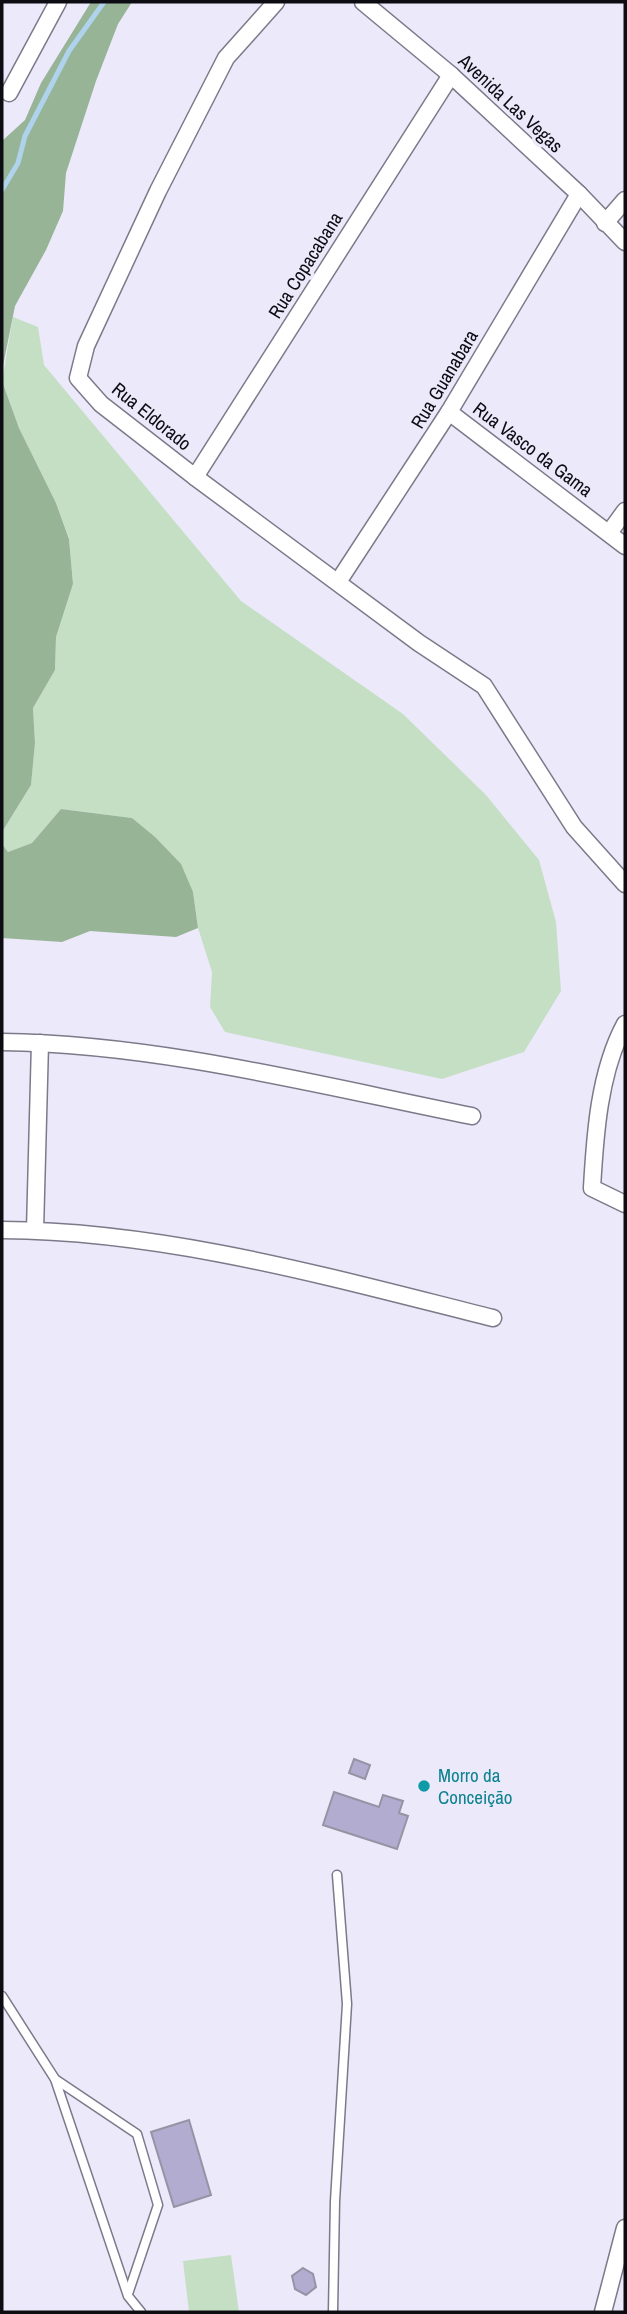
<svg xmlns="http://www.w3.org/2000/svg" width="627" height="2314" font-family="'Archivo Narrow',sans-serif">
<rect width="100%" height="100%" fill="#ece9fb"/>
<!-- green -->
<g fill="#c5dfc5">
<polygon points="13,317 38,327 44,365 241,601 403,714 486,795 539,860 556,922 561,991 524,1052 442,1079 225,1032 210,1007 212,972 198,928 193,892 132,818 61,809 32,843 8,852 2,844 2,832 31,785 35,743 33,708 55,670 56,637 73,584 69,538 56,503 19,428 2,381"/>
<polygon points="231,2255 239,2312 189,2312 183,2261"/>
</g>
<!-- forest -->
<g fill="#97b497">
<polygon points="91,2 132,2 118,24 96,81 66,173 63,211 46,250 15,306 2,371 2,141 25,120 41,83"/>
<polygon points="2,381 19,428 56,503 69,539 73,584 56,637 55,670 33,708 35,743 31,785 2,832"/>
<polygon points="61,809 132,818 155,837 181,864 193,892 198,928 176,937 90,931 62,942 2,938 2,844 8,852 32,843"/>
</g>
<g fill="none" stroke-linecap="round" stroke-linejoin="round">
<!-- stream -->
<polyline stroke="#afd3ec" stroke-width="5" points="2,190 18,163 25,136 69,51 104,2"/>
</g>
<!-- building -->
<g fill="#b2acd0" stroke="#9693a4" stroke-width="2">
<polygon points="354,1759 370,1765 365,1779 349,1773"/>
<polygon points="334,1792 379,1807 383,1795 403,1801 399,1813 408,1816 397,1849 323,1825"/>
<polygon points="189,2120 211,2195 174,2207 151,2132"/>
<polygon points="303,2268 313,2274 316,2287 306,2295 295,2289 292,2276"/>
</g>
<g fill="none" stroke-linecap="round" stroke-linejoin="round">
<defs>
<g id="service">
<polyline points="2,1996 55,2079 128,2296 141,2312"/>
<polyline points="55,2079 137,2134 158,2205 128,2294"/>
<polyline points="333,2312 335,2201 347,2004 337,1875"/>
</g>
<g id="minor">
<polyline points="276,2 226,58 158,191 86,346 78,378 101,404 195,477 419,643 484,686 574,827 625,884"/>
<polyline points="363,2 451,75 579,194 625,242"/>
<polyline points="9,93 58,2"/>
<polyline points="605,223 625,200"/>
<polyline points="449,412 625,546"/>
<polyline points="195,477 451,75"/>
<polyline points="609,533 625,511"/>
<polyline points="338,582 449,412 579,194"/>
<path d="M 625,1024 C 599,1072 595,1135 592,1188 L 625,1204"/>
<path d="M 2,1042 C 160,1044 317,1085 472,1116"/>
<path d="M 2,1230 C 168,1231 332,1278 493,1318"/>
<polyline points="35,1230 40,1043"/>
<polyline points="603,2312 625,2228"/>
</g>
</defs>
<!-- service casing -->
<use href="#service" stroke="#7c7989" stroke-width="11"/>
<!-- minor casing -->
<use href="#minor" stroke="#7c7989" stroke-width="19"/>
<!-- service -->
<use href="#service" stroke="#fff" stroke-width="8"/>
<!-- minor -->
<use href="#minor" stroke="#fff" stroke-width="16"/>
</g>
<!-- markers -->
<circle fill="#0f9aa8" stroke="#ece9fb" stroke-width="2.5" cx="424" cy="1786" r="7"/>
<g text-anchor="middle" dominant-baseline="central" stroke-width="7" stroke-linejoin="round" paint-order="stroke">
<!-- street labels -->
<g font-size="19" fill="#0d0c12" stroke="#ece9fb">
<text transform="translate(511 103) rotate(43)">Avenida Las Vegas</text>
<text transform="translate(305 265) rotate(-58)">Rua Copacabana</text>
<text transform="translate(444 379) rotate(-59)">Rua Guanabara</text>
<text transform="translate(152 416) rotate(39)">Rua Eldorado</text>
<text transform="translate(533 449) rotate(37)">Rua Vasco da Gama</text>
</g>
<!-- culture labels -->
<g font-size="19" fill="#0d838f" stroke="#ece9fb" text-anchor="start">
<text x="438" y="1775">Morro da<tspan x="438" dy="22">Conceição</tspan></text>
</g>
</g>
<!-- border -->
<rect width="627" height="2314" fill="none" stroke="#0d0c12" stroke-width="7"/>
</svg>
